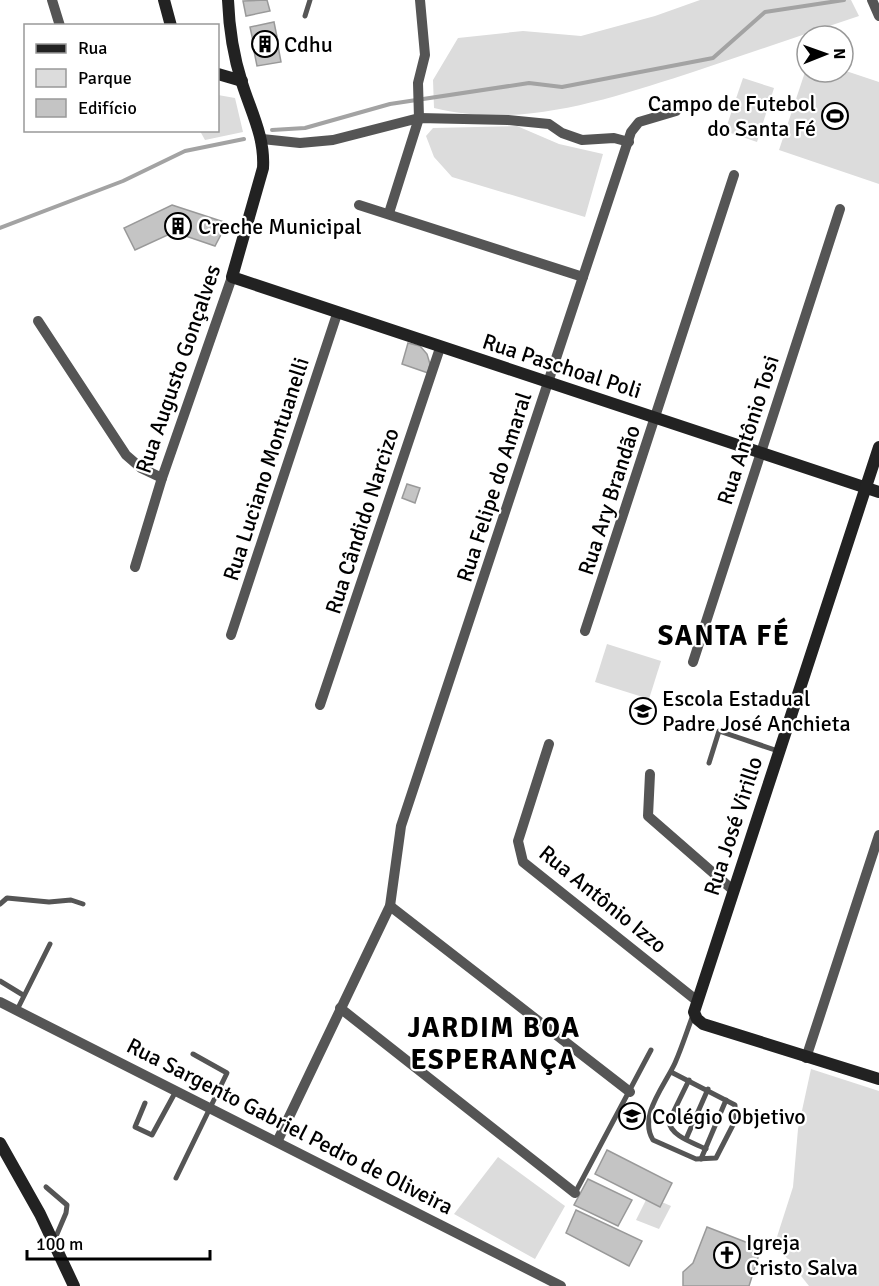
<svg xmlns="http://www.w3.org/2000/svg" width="879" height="1286" font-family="Signika,sans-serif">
<rect width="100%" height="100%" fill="#fff"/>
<!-- green -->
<g fill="#dcdcdc">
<path d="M 700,0 L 851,0 L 859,16 C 805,34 750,53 696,71 C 612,98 522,130 434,108 L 433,80 L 458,38 L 523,31 L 581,36 L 655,16 Z"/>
<polygon points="807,66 807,72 843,72 843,70 879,82 879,184 779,150"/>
<polygon points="743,78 774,88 757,142 725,131"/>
<polygon points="218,95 235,98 243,132 205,140 200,131 218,130"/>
<polygon points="517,126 559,144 603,154 585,217 452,177 434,157 426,136 433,128"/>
<polygon points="607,644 661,661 649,699 595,682"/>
<polygon points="811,1069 879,1091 879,1286 809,1286 775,1243 793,1187 798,1129"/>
<polygon points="498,1157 565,1206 535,1259 454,1214"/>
<polygon points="648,1196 671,1206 659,1229 636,1220"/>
</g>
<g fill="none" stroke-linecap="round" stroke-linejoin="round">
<!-- stream -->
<g stroke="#a3a3a3" stroke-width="4">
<polyline points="272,130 305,128 390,104 529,83 562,87 713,58 765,12 844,0"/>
<polyline points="0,228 123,181 185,151 244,139"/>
</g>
</g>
<!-- building -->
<g fill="#c4c4c4" stroke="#999" stroke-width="1.5">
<polygon points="267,0 270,11 246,16 243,1"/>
<polygon points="274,22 277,37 267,39 269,48 278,46 281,62 257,66 254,51 262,50 261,40 253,41 250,27"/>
<polygon points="172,205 227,223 215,246 174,232 135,250 124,228"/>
<polygon points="408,343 420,346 427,354 430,364 428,373 402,364"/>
<polygon points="407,484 420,488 415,503 402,498"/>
<polygon points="607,1150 672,1183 660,1207 595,1174"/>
<polygon points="588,1179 632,1200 618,1226 574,1205"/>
<polygon points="576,1210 642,1241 629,1266 566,1233"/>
<polygon points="707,1227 761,1248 749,1286 683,1286 683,1272 693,1263"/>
</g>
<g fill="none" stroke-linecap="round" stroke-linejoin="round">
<!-- lane -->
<g stroke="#555" stroke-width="5">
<polyline points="305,16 310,0"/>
<polyline points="709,763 719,731 778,751"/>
<polyline points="0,904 7,898 49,902 71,900 83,904"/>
<polyline points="0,981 23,995"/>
<polyline points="17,1010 50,944"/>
<path d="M 671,1072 L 735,1105 L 735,1121 L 716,1158 L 696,1159 L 653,1140 C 638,1116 665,1085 675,1063 C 682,1047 687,1031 693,1015"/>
<path d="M 689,1080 L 669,1121 C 670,1136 694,1143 706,1149"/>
<polyline points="145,1103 135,1127 152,1135 176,1091"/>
<polyline points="686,1139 708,1089"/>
<polyline points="701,1159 726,1100"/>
<polyline points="176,1178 227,1073 193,1054"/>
<polyline points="46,1187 67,1205 66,1213 54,1241"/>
<polyline points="575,1193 651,1050"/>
</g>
<!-- street -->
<g stroke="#555" stroke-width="10">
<polyline points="52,0 60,26"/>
<polyline points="872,0 879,16"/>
<polyline points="262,139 300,143 333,140 419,118 508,120 549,124 562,133 582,140 614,138 629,142"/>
<polyline points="359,205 583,277"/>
<polyline points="389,213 419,118 418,83 425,55 420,0"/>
<polyline points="38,321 126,455 141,468 162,478"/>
<polyline points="135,567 162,478 232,277"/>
<polyline points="585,631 734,175"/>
<polyline points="231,635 337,314"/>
<polyline points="693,662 840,209"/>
<polyline points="320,705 440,348"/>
<polyline points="549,744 518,841 523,862 696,1000"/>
<polyline points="650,774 648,816 734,891"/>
<polyline points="390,906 630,1092"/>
<polyline points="0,1002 561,1286"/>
<polyline points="340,1008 575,1193"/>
<polyline points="806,1058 879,835"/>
<polyline points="278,1140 390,906 401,826 631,132 639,122 676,111"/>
</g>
<!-- secondary -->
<g stroke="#222" stroke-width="12">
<polyline points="164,0 171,26"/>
<path d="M 228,0 C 229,26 234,58 242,83 C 251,112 265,137 263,168 L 232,277 L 879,492"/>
<polyline points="218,74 242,81"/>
<polyline points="879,447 694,1012 697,1019 703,1024 879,1079"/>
<polyline points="0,1143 40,1214 74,1286"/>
</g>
</g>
<!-- icons -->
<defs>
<symbol id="building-ring" viewBox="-11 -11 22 22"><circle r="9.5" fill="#fff" stroke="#000" stroke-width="1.5"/><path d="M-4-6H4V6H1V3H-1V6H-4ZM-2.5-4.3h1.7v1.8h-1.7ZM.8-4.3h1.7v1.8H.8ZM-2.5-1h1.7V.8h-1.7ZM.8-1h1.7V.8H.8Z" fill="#000"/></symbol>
<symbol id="stadium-ring" viewBox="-11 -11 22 22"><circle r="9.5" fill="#fff" stroke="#000" stroke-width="1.5"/><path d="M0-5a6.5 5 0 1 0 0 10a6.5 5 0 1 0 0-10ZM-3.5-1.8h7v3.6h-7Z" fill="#000"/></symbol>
<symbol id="school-ring" viewBox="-11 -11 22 22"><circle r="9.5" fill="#fff" stroke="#000" stroke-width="1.5"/><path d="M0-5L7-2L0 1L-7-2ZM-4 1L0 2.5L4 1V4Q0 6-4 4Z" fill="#000"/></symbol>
<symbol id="church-ring" viewBox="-11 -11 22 22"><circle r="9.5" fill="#fff" stroke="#000" stroke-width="1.5"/><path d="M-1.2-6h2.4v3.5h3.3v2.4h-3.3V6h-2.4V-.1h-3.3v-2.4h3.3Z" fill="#000"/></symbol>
</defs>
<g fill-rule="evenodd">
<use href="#building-ring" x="250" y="29" width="30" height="30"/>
<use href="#stadium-ring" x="820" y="101" width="30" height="30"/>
<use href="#building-ring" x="163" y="211" width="30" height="30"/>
<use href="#school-ring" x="628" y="696" width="30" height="30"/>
<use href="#school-ring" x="617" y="1101" width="30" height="30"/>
<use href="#church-ring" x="712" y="1240" width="30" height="30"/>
</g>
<g text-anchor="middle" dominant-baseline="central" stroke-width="4.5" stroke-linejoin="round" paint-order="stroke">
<!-- poi labels -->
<g font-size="22" fill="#000" stroke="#fff" text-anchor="start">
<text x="284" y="44">Cdhu</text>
<text x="816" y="103" text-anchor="end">Campo de Futebol<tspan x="816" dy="25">do Santa Fé</tspan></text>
<text x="198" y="226">Creche Municipal</text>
<text x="662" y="698">Escola Estadual<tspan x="662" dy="25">Padre José Anchieta</tspan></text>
<text x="652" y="1116">Colégio Objetivo</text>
<text x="746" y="1242">Igreja<tspan x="746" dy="25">Cristo Salva</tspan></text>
</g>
<!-- street labels -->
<g font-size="22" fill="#000" stroke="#fff">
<text transform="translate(562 366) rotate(18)">Rua Paschoal Poli</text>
<text transform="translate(178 369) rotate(-71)">Rua Augusto Gonçalves</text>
<text transform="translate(748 430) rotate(-72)">Rua Antônio Tosi</text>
<text transform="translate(266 469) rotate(-72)">Rua Luciano Montuanelli</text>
<text transform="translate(494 487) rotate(-72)">Rua Felipe do Amaral</text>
<text transform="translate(609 500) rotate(-72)">Rua Ary Brandão</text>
<text transform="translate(362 521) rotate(-72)">Rua Cândido Narcizo</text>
<text transform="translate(733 826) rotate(-72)">Rua José Virillo</text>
<text transform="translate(603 899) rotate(39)">Rua Antônio Izzo</text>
<text transform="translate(290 1126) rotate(27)">Rua Sargento Gabriel Pedro de Oliveira</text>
</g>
<!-- district labels -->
<g font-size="28" font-weight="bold" letter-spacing="1.5" fill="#000" stroke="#fff">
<text x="724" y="636">SANTA FÉ</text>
<text x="494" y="1028">JARDIM BOA<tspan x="494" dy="32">ESPERANÇA</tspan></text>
</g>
</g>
<!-- legend -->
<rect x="24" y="24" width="195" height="108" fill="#ffffff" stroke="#999999" stroke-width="1.5"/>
<rect x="36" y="44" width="30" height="9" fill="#222222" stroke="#999999" stroke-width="1.5"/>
<text x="78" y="54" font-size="18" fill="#000000">Rua</text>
<rect x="36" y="69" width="30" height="18" fill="#dcdcdc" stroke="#999999" stroke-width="1.5"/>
<text x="78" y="84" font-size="18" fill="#000000">Parque</text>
<rect x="36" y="99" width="30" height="18" fill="#c4c4c4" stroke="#999999" stroke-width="1.5"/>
<text x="78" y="114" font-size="18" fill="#000000">Edifício</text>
<!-- north arrow -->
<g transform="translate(825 54) rotate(89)"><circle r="28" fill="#ffffff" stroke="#999999" stroke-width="1.5"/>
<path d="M0-4.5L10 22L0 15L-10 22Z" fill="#000000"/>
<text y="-9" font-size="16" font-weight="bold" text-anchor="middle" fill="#000000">N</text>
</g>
<!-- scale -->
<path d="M27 1250v9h183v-9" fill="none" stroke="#000000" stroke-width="3"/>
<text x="36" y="1250" font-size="18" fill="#000000" stroke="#ffffff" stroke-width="4.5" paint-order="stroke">100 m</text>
</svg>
